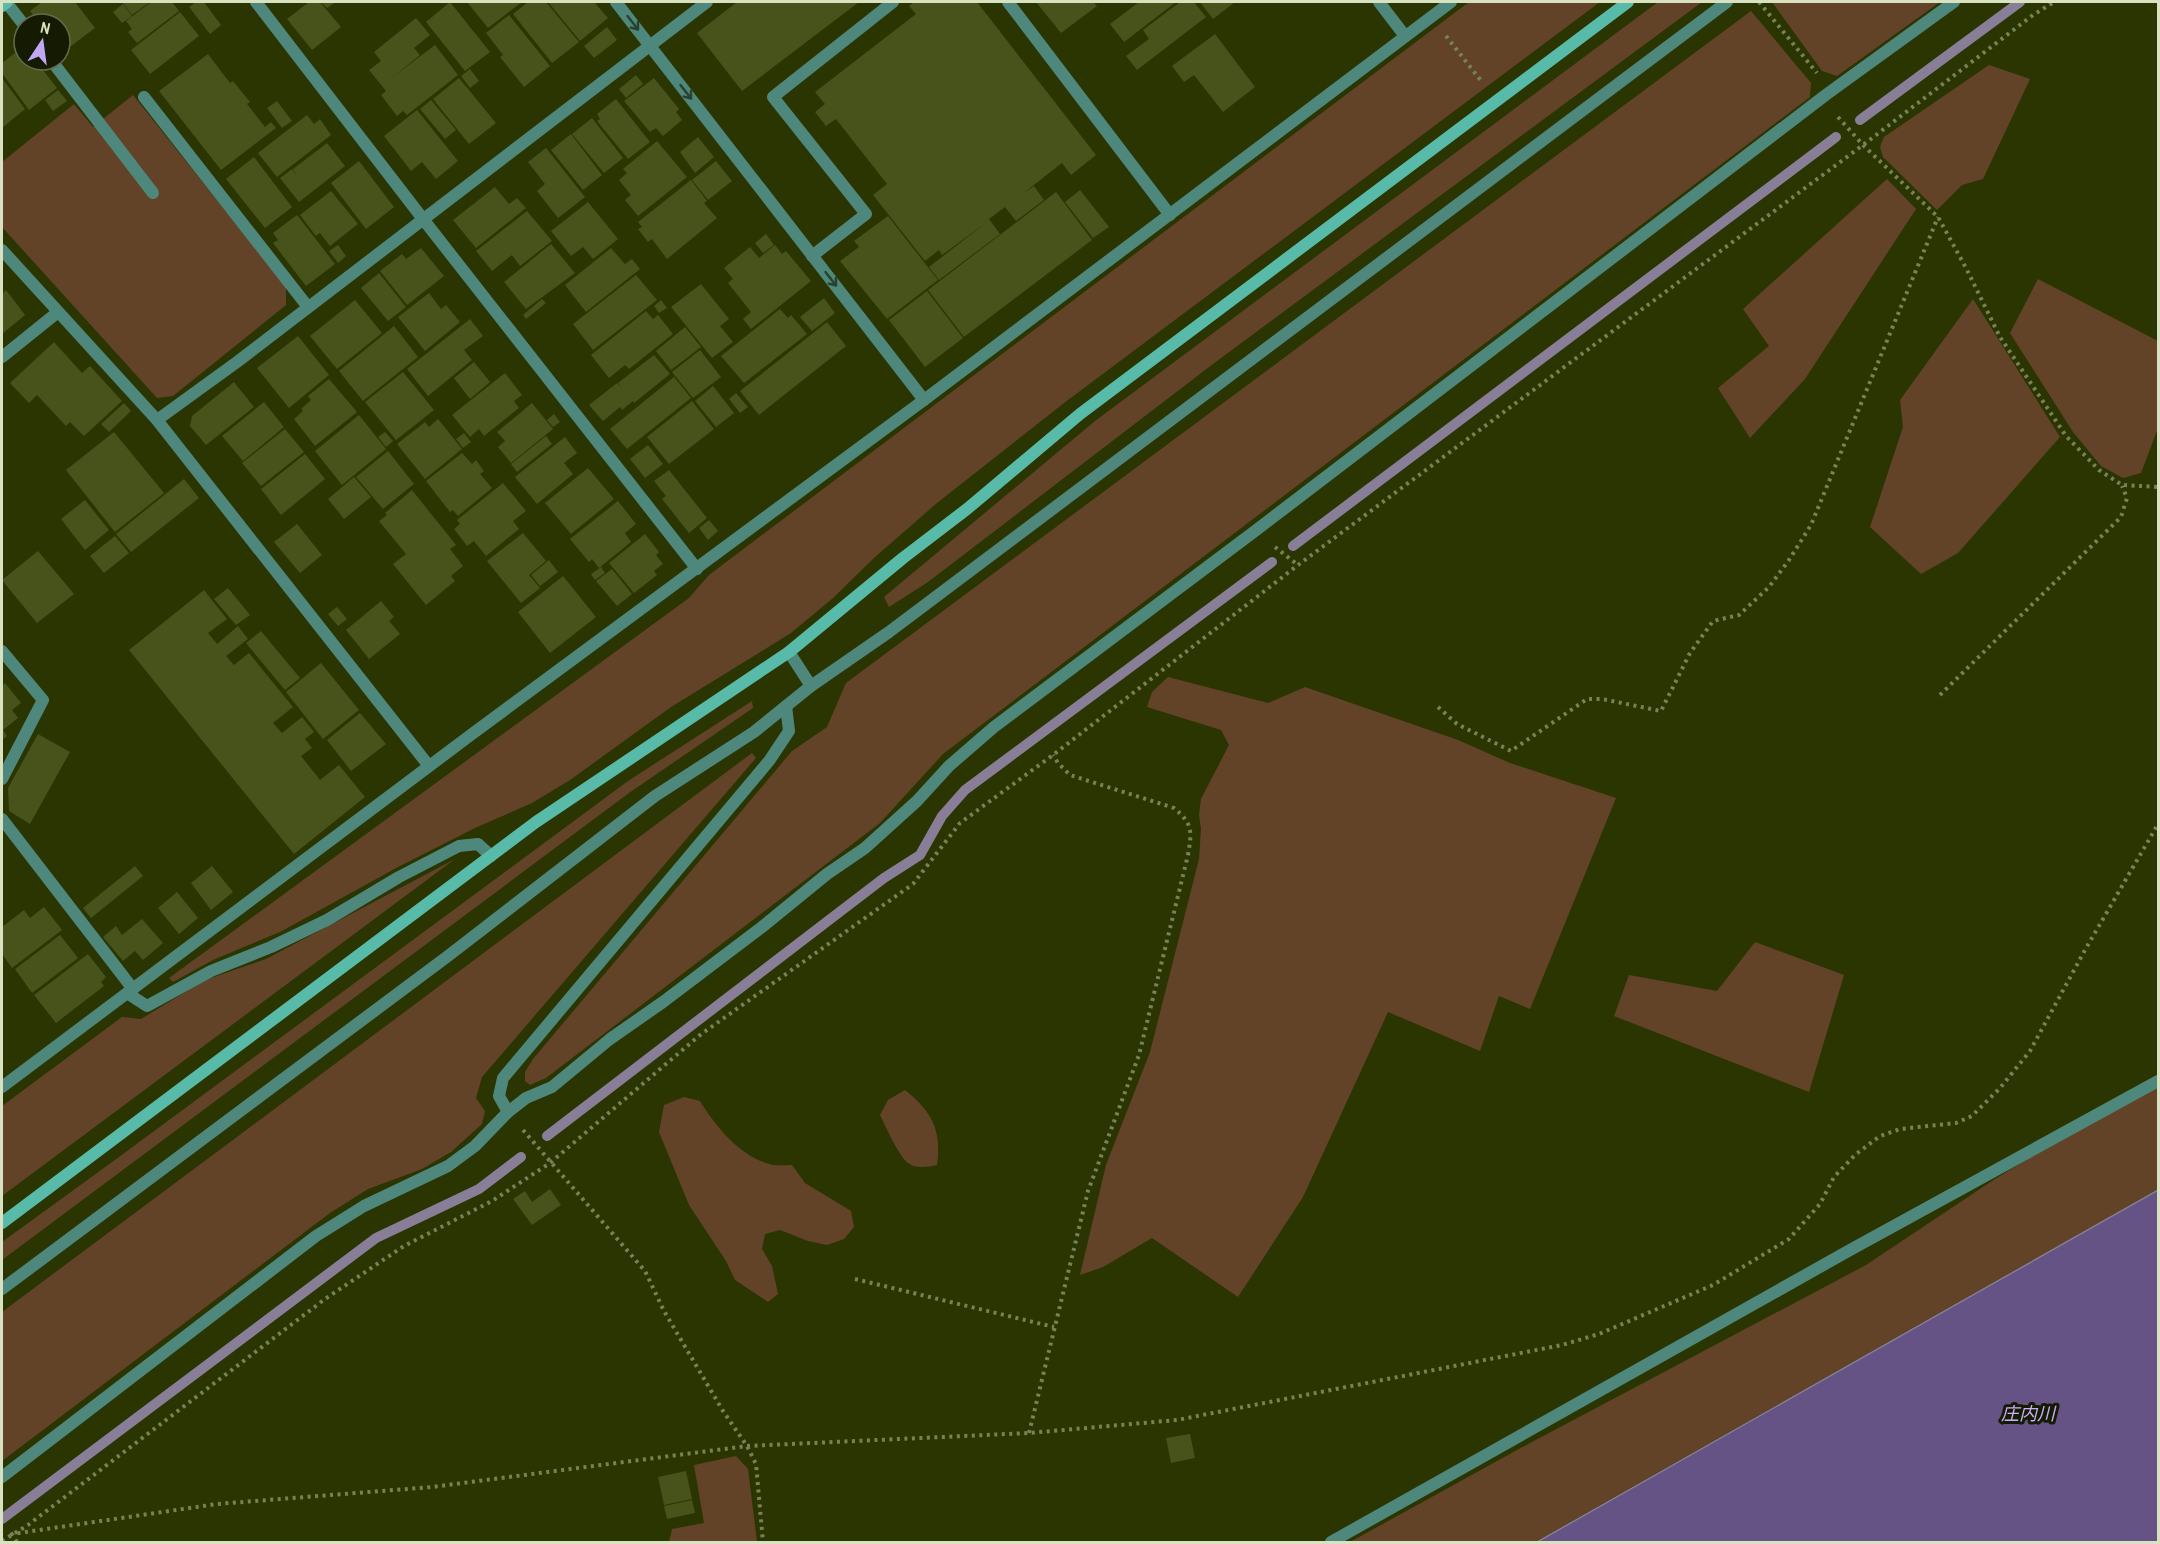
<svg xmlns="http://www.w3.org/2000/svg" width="2160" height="1544" font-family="'Archivo Narrow','Noto Sans JP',sans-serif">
<rect width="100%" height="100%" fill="#2b3501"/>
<!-- green -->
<g fill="#634328">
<polygon points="1469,2 1600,2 1064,403 937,503 875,557 833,598 791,633 671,707 570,780 532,803 475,828 398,867 280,932 213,960 173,982 169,978 689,598 709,575"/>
<polygon points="1658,2 1702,2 1213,364 928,582 889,607 884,597 1095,421"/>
<polygon points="1772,2 1940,2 1837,76 1822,71"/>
<polygon points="1751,11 1811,83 1810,97 943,754 880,823 546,1078 530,1085 525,1081 525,1072 533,1059 792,751 827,727 846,683"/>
<polygon points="1989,65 2030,79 1983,179 1962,185 1937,210 1883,157 1880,147 1884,137"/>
<polygon points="133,95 286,287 286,305 173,396 157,398 2,227 2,162 74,104 93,127"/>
<polygon points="1887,179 1916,209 1805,379 1750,438 1718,388 1769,346 1743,309"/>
<polygon points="2038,279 2158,341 2158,428 2141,473 2123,478 2101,466 2073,432 2010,333"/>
<polygon points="1973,299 2060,437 1958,553 1921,574 1870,527 1903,427 1900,400"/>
<polygon points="1168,677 1268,703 1305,687 1458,740 1510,763 1616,798 1530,1009 1499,996 1480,1051 1388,1012 1303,1197 1238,1297 1152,1238 1103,1267 1080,1275 1106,1165 1150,1052 1199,859 1201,829 1199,815 1201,799 1229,745 1221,730 1147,707 1152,692"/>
<polygon points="752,701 753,708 629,793 2,1260 2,1242 119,1157 628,781"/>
<polygon points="752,753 756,758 482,1077 476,1098 485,1111 482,1124 451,1152 422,1169 368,1189 330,1213 2,1461 2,1312"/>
<polygon points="455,859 2,1196 2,1106 122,1017 141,1019 205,980 266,959"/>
<polygon points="1755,942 1844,975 1809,1092 1614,1016 1629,975 1717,991"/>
<polygon points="2158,1080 2158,1189 1535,1542 1350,1542 1517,1450 1866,1265 1995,1179"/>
<path d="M 905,1090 C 932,1112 942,1130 937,1165 C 928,1167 916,1169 908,1163 C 898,1155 886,1127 880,1115 L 888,1100 Z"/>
<path d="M 684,1097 L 700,1101 C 716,1127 741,1158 773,1165 C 779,1166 786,1165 792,1165 L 805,1183 L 851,1211 L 854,1227 L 844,1239 L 827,1245 L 808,1241 L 780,1230 L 765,1234 L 762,1249 L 772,1266 L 778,1294 L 768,1302 L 735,1280 L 726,1261 L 689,1205 L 659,1132 L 664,1105 Z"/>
<polygon points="736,1456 748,1469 757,1542 669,1542 672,1529 704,1523 694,1465"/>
</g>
<!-- water -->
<polygon fill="#665386" stroke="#887e98" stroke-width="1.5" points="2158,1190 2158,1542 1537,1542"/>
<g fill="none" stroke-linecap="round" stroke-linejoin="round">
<!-- stream -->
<g stroke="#887e98" stroke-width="10">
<polyline points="1860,120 2020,2"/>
<polyline points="1293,546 1836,137"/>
<polyline points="547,1136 884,878 920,855 942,816 965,790 1272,562"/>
<polyline points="2,1519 376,1238 479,1189 521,1157"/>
</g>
</g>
<!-- building -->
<g fill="#47531a">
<polygon points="42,2 75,2 95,28 63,52 60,49 60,24 40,24 30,11"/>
<polygon points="122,2 150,2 132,15"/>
<polygon points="151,2 172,2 179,11 137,43 128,32 132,29 126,21"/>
<polygon points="196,2 204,2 221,25 210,34 189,7"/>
<polygon points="309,2 320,2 341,27 312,50 287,19"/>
<polygon points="321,2 336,2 327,8"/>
<polygon points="450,2 490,52 465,71 426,22"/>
<polygon points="467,2 522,2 488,28"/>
<polygon points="528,2 546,2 579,42 552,63 513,14"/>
<polygon points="548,2 594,2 608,18 580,41"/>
<polygon points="737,2 859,2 742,91 697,33"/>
<polygon points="914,2 977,2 1096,155 1071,175 1062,163 1021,195 1034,186 1044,200 1016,221 1005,207 989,219 1000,234 939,280 929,267 987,222 942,255 939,250 925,261 873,195 887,184 836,119 826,126 815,112 825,104 815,92 916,14 909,6"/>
<polygon points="1036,2 1093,2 1097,6 1061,33"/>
<polygon points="1139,2 1176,2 1124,42 1110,24"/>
<polygon points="1180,2 1194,2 1206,17 1137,70 1126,56 1149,39 1143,30"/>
<polygon points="1200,2 1235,2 1213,19"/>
<polygon points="123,4 132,16 122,23 113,12"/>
<polygon points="180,12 199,36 150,74 131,50"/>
<polygon points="509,15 550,66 524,87 500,57 503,55 486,33"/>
<polygon points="416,18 430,35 414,48 420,55 393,77 435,45 458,75 407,115 403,111 397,116 381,95 386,91 369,70 381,61 374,52"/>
<polygon points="607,27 617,40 594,58 584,46"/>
<polygon points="1215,34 1255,87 1223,112 1194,75 1184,82 1172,66"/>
<polygon points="24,46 24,60 35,60 57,88 29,110 2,73 2,63"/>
<polygon points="208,54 230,83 233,81 250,102 247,104 265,127 271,122 276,128 221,170 159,91"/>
<polygon points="470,69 479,81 470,88 461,76"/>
<polygon points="636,75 643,84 626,98 619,89"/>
<polygon points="2,78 25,109 2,128"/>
<polygon points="459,78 496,123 469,144 433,99"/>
<polygon points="654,78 679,109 676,112 682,120 663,136 656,128 650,132 624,101"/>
<polygon points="58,90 67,101 53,111 45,100"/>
<polygon points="616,99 650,142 628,159 597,121 600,119 597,114"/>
<polygon points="431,100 456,130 445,139 420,109"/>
<polygon points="277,101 292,121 282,128 267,108"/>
<polygon points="417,110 458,161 436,179 422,162 411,171 384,136"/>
<polygon points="307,115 314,124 320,119 331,135 277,177 258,153"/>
<polygon points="592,118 623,158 604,173 572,134"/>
<polygon points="571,134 602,175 583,190 551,150"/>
<polygon points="698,137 714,157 695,173 680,152"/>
<polygon points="657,141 687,177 638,216 625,200 631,195 619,180 627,173 623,169"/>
<polygon points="327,143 345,166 299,202 280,178 292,169 297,176 293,169"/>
<polygon points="546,148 585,197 558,218 537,191 545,184 528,162"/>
<polygon points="254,157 292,207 265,228 226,179"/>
<polygon points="359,161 394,207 366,229 331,183"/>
<polygon points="716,161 732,181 708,200 692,180"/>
<polygon points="691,180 707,201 704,203 717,218 667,259 652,239 648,242 638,229 642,227 638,222"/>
<polygon points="495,187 509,204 517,198 526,208 476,248 453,220"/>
<polygon points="1080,190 1109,227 1093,238 1065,202"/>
<polygon points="331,191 358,224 330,246 320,233 316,236 300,215"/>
<polygon points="1056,192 1092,240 964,337 928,290"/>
<polygon points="588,202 618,239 593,259 583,247 571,256 551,231"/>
<polygon points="527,211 552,241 520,266 512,255 492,271 476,251"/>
<polygon points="297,215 335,264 306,286 273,243 278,240 273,233"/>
<polygon points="888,216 938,280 887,319 840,261 859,247 854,241"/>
<polygon points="766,234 774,245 763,253 755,243"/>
<polygon points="551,244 575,273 526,309 504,282"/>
<polygon points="338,245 346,256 338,263 329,251"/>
<polygon points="775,245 782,254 786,251 811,281 751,329 743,319 751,312 728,283 733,279 724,268 750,247 759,258"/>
<polygon points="421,248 444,276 407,305 380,271 402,254 406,259"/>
<polygon points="611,248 625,264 632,259 640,269 586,312 565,285"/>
<polygon points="379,273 406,307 388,321 361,288"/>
<polygon points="636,275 657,300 593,350 573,324"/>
<polygon points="701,284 729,319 720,326 733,342 712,358 671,307"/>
<polygon points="6,290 25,315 2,334 2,294"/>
<polygon points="927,291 963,338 925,367 889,320"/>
<polygon points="429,293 441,309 446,305 460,322 425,351 398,317"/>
<polygon points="824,298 835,313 812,331 800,317"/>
<polygon points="542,299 546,303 526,319 523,315"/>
<polygon points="355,300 382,333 337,369 310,336"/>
<polygon points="661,300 667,308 659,313 654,306"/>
<polygon points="780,309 788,318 791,315 807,334 744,383 721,356"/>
<polygon points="646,311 653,319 658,315 673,334 629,369 625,365 609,378 591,355"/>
<polygon points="470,319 483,336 464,350 472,360 428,396 407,369"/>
<polygon points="827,322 846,346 759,415 740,391"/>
<polygon points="394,326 418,357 363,401 339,371"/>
<polygon points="685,327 701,347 671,370 656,351"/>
<polygon points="298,336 329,375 289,408 257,368"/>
<polygon points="54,342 82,373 90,366 122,401 84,436 70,422 66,426 37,395 29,403 10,383"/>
<polygon points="700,350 721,377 693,398 672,372"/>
<polygon points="654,355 670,374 634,403 633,401 622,410 620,407 603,421 589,405 617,383 622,388 618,383"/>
<polygon points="474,362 490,382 470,399 454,378"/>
<polygon points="403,372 434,410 396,440 365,402"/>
<polygon points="505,373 522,395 514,401 519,408 484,436 479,429 470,437 452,415"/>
<polygon points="674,377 691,398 627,449 610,429"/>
<polygon points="329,379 357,412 315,446 294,419 303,411 301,409 311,400 308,396"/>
<polygon points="234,382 254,407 206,445 190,426 192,416"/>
<polygon points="713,386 734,413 716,427 695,401"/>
<polygon points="736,393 748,407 740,413 729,399"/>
<polygon points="692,401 714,429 669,464 647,437"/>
<polygon points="264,402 284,427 243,461 222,436"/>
<polygon points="124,403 131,411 109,432 101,424"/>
<polygon points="532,403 553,429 511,463 498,447 505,441 497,432"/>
<polygon points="554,414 560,422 553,427 547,420"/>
<polygon points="359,415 386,449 342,485 315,451"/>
<polygon points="438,419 462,449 425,479 397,444 425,422 429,427"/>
<polygon points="285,429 304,452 261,486 242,463"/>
<polygon points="114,432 164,493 115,532 66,470"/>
<polygon points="385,432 393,441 386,447 378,437"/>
<polygon points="464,433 471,442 463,448 456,439"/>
<polygon points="546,436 552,444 517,472 511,464"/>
<polygon points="565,437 577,453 564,463 573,474 537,504 515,477"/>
<polygon points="648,445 663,464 645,478 630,459"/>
<polygon points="388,451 414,484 383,509 356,477"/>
<polygon points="462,453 472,464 476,460 484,471 480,474 492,488 458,516 453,510 450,512 426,481"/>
<polygon points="305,454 325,479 281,515 261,489"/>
<polygon points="588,468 614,499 571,534 545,503"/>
<polygon points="669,470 707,518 689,533 662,499 666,496 654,481"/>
<polygon points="354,477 371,497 344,519 328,499"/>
<polygon points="184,479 199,498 131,552 116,534"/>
<polygon points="503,483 526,511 513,521 519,529 486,556 474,541 467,546 454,529 460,524 457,520"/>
<polygon points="412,490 456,545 450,549 463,566 451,576 455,581 426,605 393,564 406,554 379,521 387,515 385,513"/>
<polygon points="85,500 109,530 85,550 61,519"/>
<polygon points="618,501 636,524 625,533 631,542 599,568 592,559 589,562 570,539"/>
<polygon points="709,520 718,531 708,540 699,528"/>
<polygon points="297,524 322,555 300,573 274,542"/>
<polygon points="523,533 546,561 529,575 540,588 521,603 487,561"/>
<polygon points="645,534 659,552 656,555 663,564 654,571 657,575 634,593 609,563"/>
<polygon points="115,536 129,553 104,573 90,556"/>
<polygon points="38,551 74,594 37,623 2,580"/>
<polygon points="549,560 558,572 540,586 531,575"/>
<polygon points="601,567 605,573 595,580 591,574"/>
<polygon points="612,569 632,594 617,606 596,581"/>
<polygon points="563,576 596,617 550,653 518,612"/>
<polygon points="228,588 250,615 236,625 214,599"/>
<polygon points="204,590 227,619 208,633 217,644 238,626 248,639 226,656 234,665 249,653 293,707 273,723 282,733 302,717 314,732 305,739 312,748 301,756 320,780 339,765 365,797 294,854 129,650"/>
<polygon points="381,601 394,617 389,621 400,634 369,659 346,630"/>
<polygon points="337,607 347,619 338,626 328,614"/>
<polygon points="261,631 300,678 285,690 246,643"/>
<polygon points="321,663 359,710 323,739 286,692"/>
<polygon points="5,683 21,703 12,710 18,718 3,730 7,736 2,740 2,686"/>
<polygon points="360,713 386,744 351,771 327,740"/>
<polygon points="38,734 70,752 30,824 9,811 8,788"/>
<polygon points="135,866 143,876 91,918 83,908"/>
<polygon points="212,866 233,892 211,910 191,883"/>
<polygon points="177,892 198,918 179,934 158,908"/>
<polygon points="44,907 62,930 12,968 2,954 2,927 24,910 30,918"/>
<polygon points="142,919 163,943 143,960 135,951 123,961 103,937 116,926 122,935"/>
<polygon points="60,935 78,958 32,993 15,969"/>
<polygon points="88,954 106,977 101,982 104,986 56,1023 34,995"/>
<polygon points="550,1189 561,1205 532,1225 513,1199 525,1191 532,1202"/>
<polygon points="1190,1434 1195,1458 1171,1463 1166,1438"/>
<polygon points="686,1471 692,1499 664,1505 658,1477"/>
<polygon points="692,1500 695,1513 667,1519 664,1506"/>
</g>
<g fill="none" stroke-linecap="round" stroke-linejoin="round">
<!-- path -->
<g stroke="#788257" stroke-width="4" stroke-dasharray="3 4.5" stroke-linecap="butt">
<polyline points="1759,2 1817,73"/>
<polyline points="1446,36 1482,82"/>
<polyline points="1838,117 1863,145 1938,217 1966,268 2000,337 2066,436 2099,470 2122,485 2158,487"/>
<polyline points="1275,547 1298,565"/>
<polyline points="1940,695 2121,517 2127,498 2122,486"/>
<polyline points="1438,707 1457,724 1511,751 1587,699 1602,699 1661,711 1690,653 1713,621 1739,615 1769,587 1789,560 1811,525 1938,217"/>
<polyline points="523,1130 645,1271 664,1311 723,1411 747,1446 756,1464 763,1542"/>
<polyline points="855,1279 1054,1327"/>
<path d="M 1029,1433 L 1088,1191 L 1139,1055 L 1188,855 C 1192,831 1193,824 1174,808 L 1070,775 L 1058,763 L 1053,755"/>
<polyline points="2,1541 28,1525 325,1299 404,1246 492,1201 550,1163 700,1035 913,884 960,823 1053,755 1298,565 1863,145 2033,15 2054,2"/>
<polyline points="17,1542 12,1534 217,1504 432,1487 747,1446 1029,1433 1177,1420 1562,1345 1599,1334 1713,1285 1789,1239 1820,1204 1834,1177 1855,1155 1880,1136 1900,1129 1956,1123 1972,1116 2000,1088 2030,1051 2085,950 2158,824"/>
</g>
<!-- lane -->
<g stroke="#4e887d" stroke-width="12">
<polyline points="6,2 24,25"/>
<polyline points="51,60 153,193"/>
<polyline points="144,97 308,307"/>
<polyline points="812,256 866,214 773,97 893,2"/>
<polyline points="789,652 811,686 889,632 1727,2"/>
<polyline points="508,1112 526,1098 552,1087 610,1039 663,1002 762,927 827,874 865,848 917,801 949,766 994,727 1255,531 1827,94 1954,2"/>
<polyline points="2,1289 448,956 655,796 754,732 811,686"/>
<polyline points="2,1477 316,1236 364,1206 448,1166 475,1146 508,1112 499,1096 503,1078 769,761 789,731 786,706"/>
<polyline points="1331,1542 1850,1250 2158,1081"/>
</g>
<!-- street -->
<g stroke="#4e887d" stroke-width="12">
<polyline points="256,2 423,219 697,569"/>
<polyline points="616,2 924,400"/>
<polyline points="1008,2 1170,215"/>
<polyline points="1379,2 1405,36"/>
<polyline points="2,250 157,420 429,766"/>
<polyline points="2,357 58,312"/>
<polyline points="157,420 237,362 707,2"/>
<polyline points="2,651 43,700 2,779"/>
<polyline points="2,819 133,989"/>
<polyline points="127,993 147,1006 211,971 271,947 327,920 399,877 459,846 478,844 491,856"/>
<polyline points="2,1087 472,734 924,400 1451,2"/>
</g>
<!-- secondary -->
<g stroke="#58baa8" stroke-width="12">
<polyline points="2,6 7,2"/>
<polyline points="2,1223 536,822 789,652 903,558 967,509 1080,414 1628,2"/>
</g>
</g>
<!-- one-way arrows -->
<defs><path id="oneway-shaft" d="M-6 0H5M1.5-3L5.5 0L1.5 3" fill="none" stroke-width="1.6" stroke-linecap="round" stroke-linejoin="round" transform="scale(1.5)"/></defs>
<g stroke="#29412d">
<use href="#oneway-shaft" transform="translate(633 23) rotate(52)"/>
<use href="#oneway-shaft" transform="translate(686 92) rotate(52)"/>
<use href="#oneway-shaft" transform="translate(831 279) rotate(52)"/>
</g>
<g text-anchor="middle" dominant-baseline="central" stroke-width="6" stroke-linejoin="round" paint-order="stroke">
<!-- water labels -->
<g font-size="18" font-style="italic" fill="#cbaffd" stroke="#151b02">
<text x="2028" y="1413">庄内川</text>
</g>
</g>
<!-- border -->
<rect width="2160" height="1544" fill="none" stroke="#d8e2c1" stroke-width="6"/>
<!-- north arrow -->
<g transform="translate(42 42) rotate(13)"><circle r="28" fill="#151b02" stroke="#636b4e" stroke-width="1.5"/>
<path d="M0-4.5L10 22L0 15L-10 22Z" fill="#c2a8f2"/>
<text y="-9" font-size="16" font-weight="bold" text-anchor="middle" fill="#d8e2c1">N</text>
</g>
</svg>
